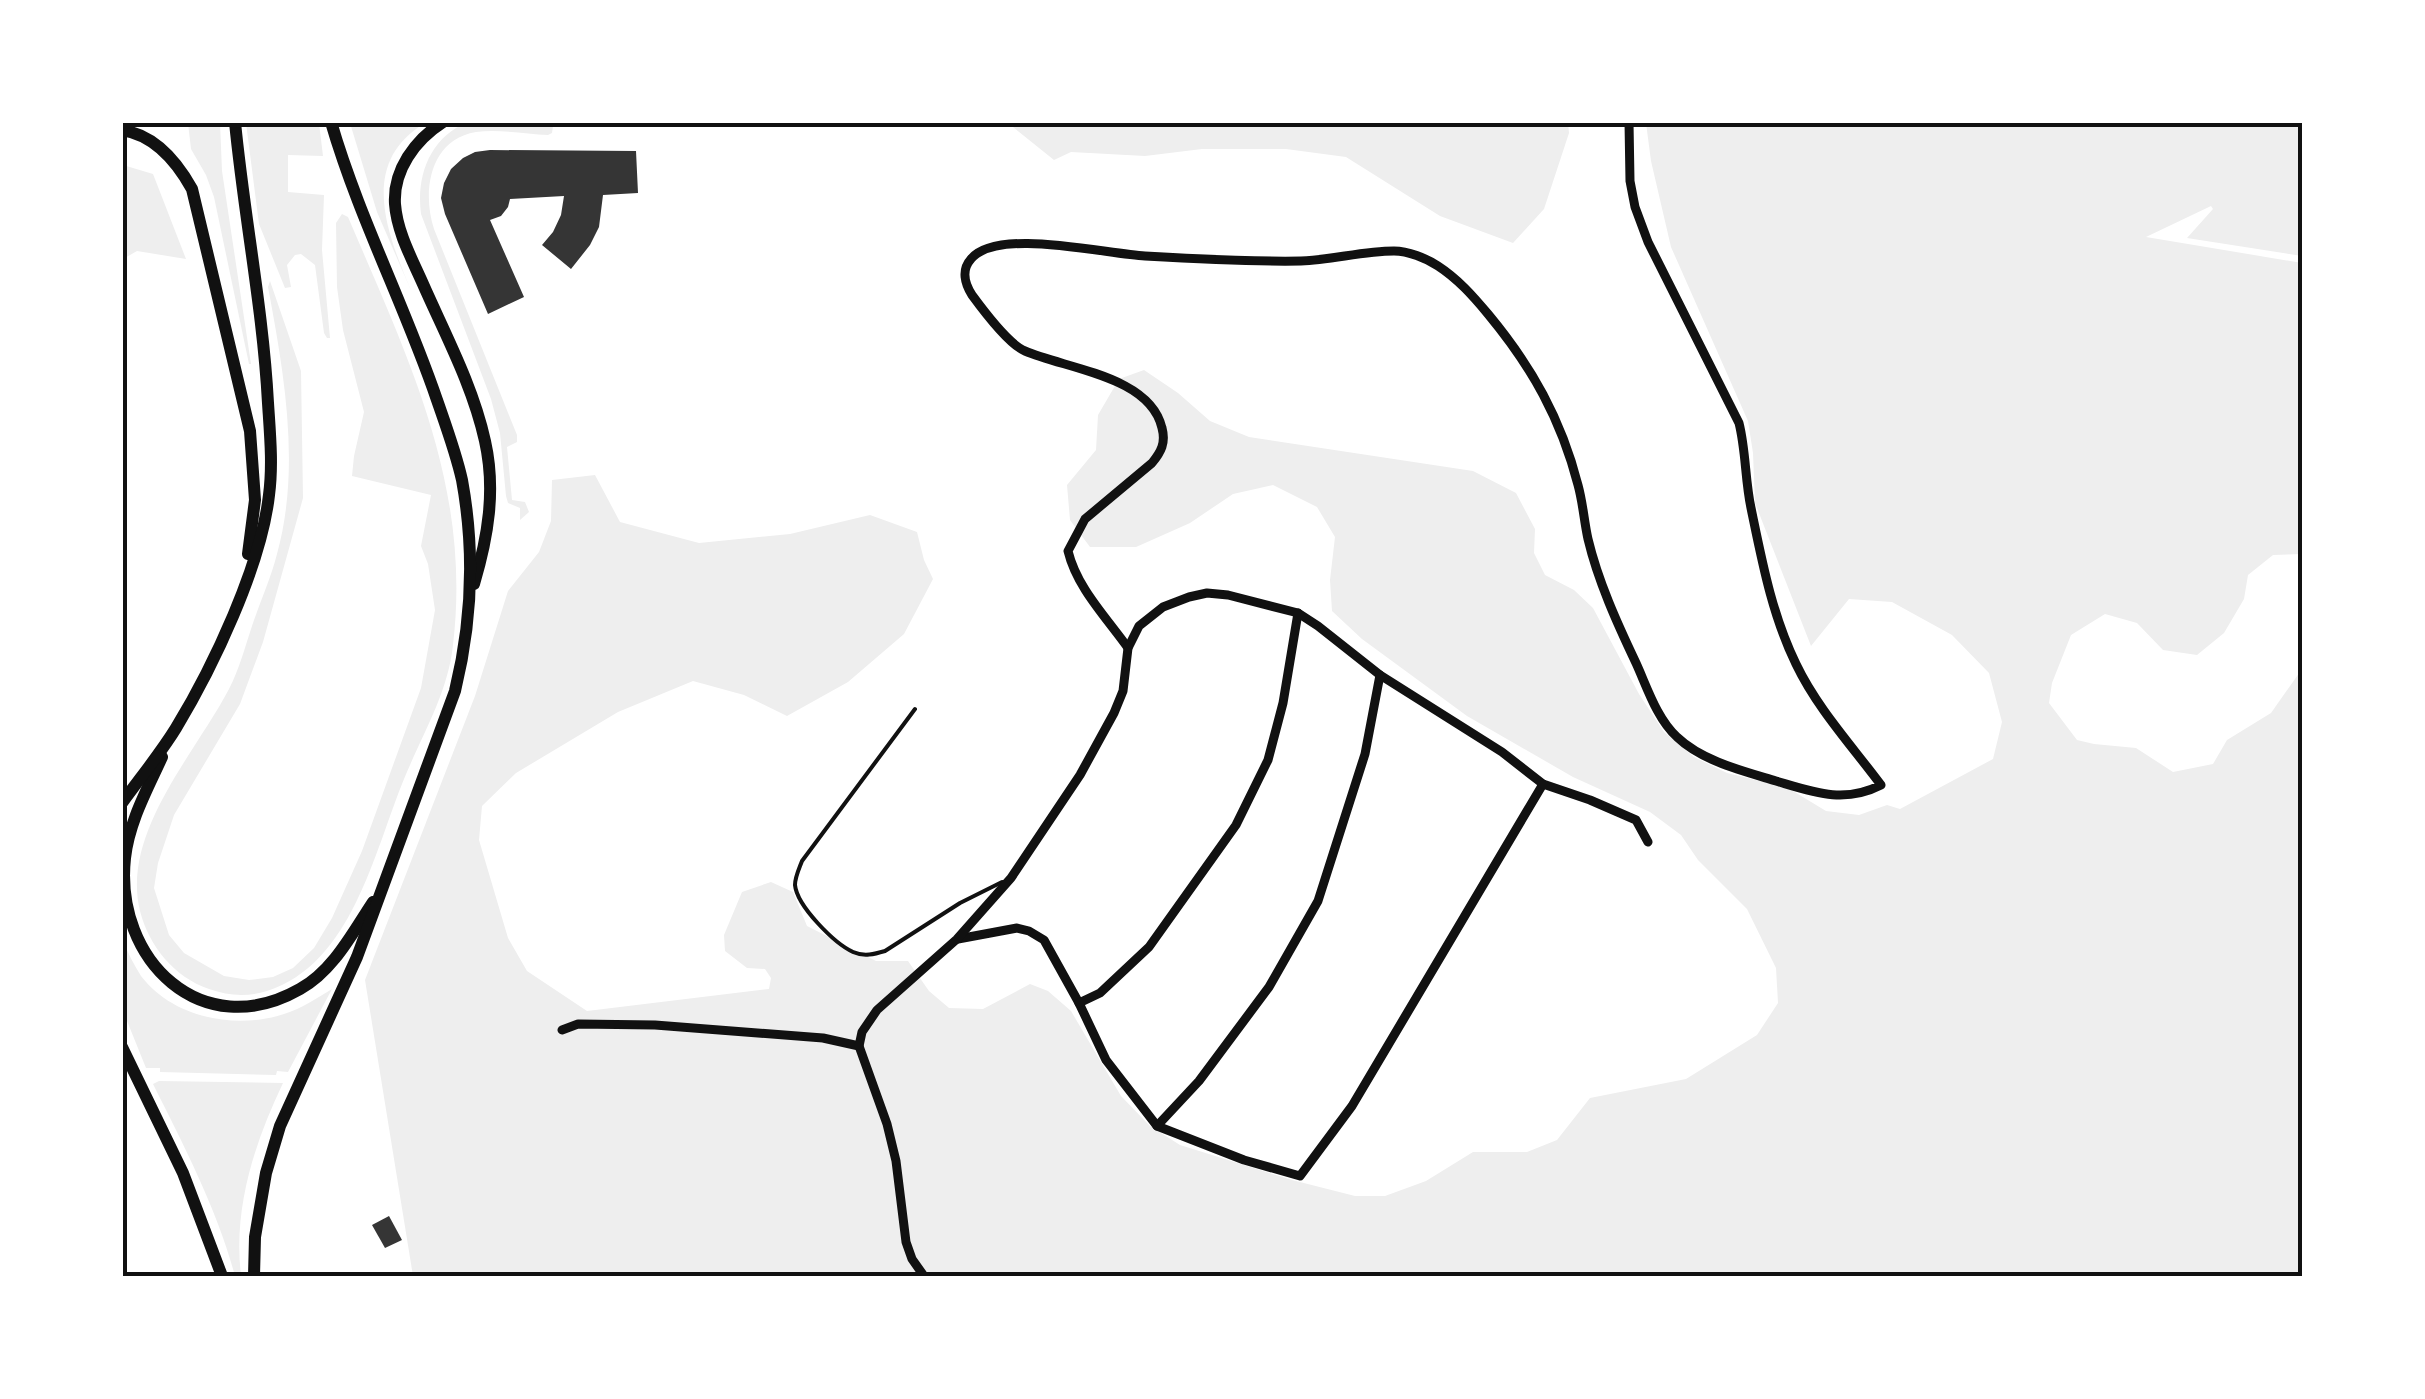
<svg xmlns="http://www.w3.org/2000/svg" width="2425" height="1399" font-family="'Fira Sans',sans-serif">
<rect width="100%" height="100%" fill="#fff"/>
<!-- green -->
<g fill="#eee">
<path d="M 468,122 C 492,122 532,117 553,126 L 552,133 L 548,135 C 525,134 499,129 476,132 C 429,140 422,192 434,229 L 517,435 L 517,442 L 507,447 L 512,500 L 525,502 L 529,512 L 520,520 L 520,508 L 508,503 L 506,496 L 500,433 L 491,399 L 421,214 C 416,176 430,137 468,122 Z"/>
<polygon points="1568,122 1569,133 1544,209 1513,243 1440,216 1346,157 1286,149 1202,149 1145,156 1071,152 1054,160 1008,123"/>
<polygon points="188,123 220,123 222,171 251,364 249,364 214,197 206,175 191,149"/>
<polygon points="246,123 319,123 323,156 288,155 288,192 324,195 322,250 330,338 327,338 324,333 315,265 301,254 295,255 287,265 291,287 285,288 259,224"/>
<path d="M 350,123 L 425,123 C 356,164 389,238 413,295 L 377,212 Z"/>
<polygon points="1646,123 2302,123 2302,256 2187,238 2213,209 2211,206 2146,237 2302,263 2302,554 2273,555 2248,575 2244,599 2224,633 2197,655 2163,650 2137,623 2105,614 2071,635 2052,683 2049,703 2077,740 2094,744 2136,748 2173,772 2213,764 2227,740 2271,713 2302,669 2302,1276 413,1276 365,980 475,696 508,591 539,552 551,521 552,480 595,475 620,522 699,543 790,534 870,515 917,532 924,560 933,579 904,634 848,682 787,716 744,695 693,681 618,712 516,773 482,806 479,840 508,938 527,971 587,1011 769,989 771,978 765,969 747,968 725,951 724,935 742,892 771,882 793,892 807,926 876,961 908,961 929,991 949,1008 983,1009 1030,984 1048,991 1071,1011 1121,1096 1150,1126 1180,1145 1292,1180 1355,1196 1385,1196 1426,1181 1473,1152 1527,1152 1557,1140 1590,1098 1686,1079 1757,1035 1778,1003 1776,968 1747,909 1698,860 1681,835 1650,812 1573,777 1467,716 1362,639 1332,611 1330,580 1335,537 1317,507 1273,485 1233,494 1190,523 1136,547 1090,547 1070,520 1067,485 1096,450 1098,415 1119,379 1144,370 1178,393 1210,421 1249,437 1473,471 1516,493 1535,529 1534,553 1545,575 1574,590 1593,608 1639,694 1664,732 1694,757 1727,773 1788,788 1826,811 1859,815 1887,805 1900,809 1993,759 2002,722 1989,673 1952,635 1892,602 1849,599 1811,646 1755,503 1753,453 1748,421 1671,247 1651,161"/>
<polygon points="123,165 153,174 186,259 137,251 123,259"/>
<path d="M 342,214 L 348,217 C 408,358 472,486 453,645 C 448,693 422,735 404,779 C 374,852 352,964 267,991 C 247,997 229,996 209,989 C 174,977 149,946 140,911 C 121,833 195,754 229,689 C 239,670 245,647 252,626 C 260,602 271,578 277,554 C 301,467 284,373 268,287 L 270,281 L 301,371 L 303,498 L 263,642 L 240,704 L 174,815 L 158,863 L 154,888 L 169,935 L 184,953 L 224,976 L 249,980 L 273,977 L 293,968 L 314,948 L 332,918 L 362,851 L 421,688 L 435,610 L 428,564 L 421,546 L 431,495 L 352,476 L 354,456 L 364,412 L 343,330 L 337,287 L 336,223 Z"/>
<path d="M 123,941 C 128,953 134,965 141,976 C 173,1018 236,1030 284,1014 C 301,1009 317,998 332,989 L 288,1072 L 277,1071 L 276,1075 L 160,1072 L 160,1068 L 146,1068 L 123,1011 Z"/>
<path d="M 159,1081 L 283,1083 C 254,1144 233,1208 241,1276 L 235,1276 C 217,1209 184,1146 153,1084 Z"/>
</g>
<!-- building -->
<g fill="#353535">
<polygon points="490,150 636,151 638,193 603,195 599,227 590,245 571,269 542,245 553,232 561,215 564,196 510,199 508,207 501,216 490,220 524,297 488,314 445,214 441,198 444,183 451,169 463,158 475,152"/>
<polygon points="389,1216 402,1240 385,1248 372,1225"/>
</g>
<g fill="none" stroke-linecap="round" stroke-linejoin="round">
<!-- service -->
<path stroke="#111" stroke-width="4" d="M 915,709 L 802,861 C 799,869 795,877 795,885 C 797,906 834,943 853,952 C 864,957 875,954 885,951 L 960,903 L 1002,882"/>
<!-- minor -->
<g stroke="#111" stroke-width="9">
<path d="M 1128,648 C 1106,617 1077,588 1068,551 L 1085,519 L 1152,463 C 1161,452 1166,443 1162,428 C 1150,376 1067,369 1025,351 C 1008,344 983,310 972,295 C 965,284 961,270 971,259 C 997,227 1105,254 1145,256 C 1197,259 1249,262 1301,261 C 1332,260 1363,251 1394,251 C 1408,251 1426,258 1438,266 C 1458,279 1473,296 1488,314 C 1532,367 1561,419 1578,485 C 1583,503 1584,521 1588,539 C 1598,581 1617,623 1636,663 C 1647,687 1657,719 1677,737 C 1702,761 1743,771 1776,781 C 1813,792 1844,804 1881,785 C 1852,746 1817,708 1796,664 C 1772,615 1762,561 1751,508 C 1745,480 1746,451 1739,423 L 1648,242 L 1635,207 L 1630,181 L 1629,122"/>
<polyline points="958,939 1017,928 1029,931 1044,940 1079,1003 1106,1060 1157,1126 1244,1160 1300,1176 1352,1106 1543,784"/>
<polyline points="1079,1003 1100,993 1149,947 1236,825 1268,760 1283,703 1298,613"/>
<polyline points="562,1030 578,1024 655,1025 823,1038 859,1046 887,1124 896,1161 906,1242 912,1259 924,1276"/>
<polyline points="859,1046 862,1032 877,1010 957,939 1011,878 1080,775 1114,713 1123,691 1128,648 1139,626 1163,607 1189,597 1207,593 1228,595 1298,613 1318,626 1380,675 1502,752 1543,784 1590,800 1636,820 1648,842"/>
<polyline points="1157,1126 1199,1081 1269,987 1318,901 1365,754 1380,675"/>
</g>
<!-- secondary -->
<g stroke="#111" stroke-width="12">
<path d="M 443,122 C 415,140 393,170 395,204 C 397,232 412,259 423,284 C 445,334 473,386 485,441 C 496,490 488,537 474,584"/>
<path d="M 122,130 C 155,135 177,162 192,189 L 250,431 L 255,500 L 248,554"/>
<path d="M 162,757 C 147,790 129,822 125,858 C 114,960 202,1045 300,989 C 333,971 353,932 373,902"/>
<path d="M 122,803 C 140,778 160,754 176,728 C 213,667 261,566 269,495 C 273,465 270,434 268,403 C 263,309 244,216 235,122"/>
<polyline points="122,1047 183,1173 222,1276"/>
<path d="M 254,1276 L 255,1237 L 266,1173 L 280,1126 L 357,957 L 455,691 C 472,622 475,551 462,480 C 456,453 446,426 437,400 C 405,306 359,218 331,122"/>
</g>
</g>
<!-- border -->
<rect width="2425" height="1399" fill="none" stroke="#ffffff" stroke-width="250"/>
<rect x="125" y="125" width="2175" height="1149" fill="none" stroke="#111" stroke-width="4"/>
</svg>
